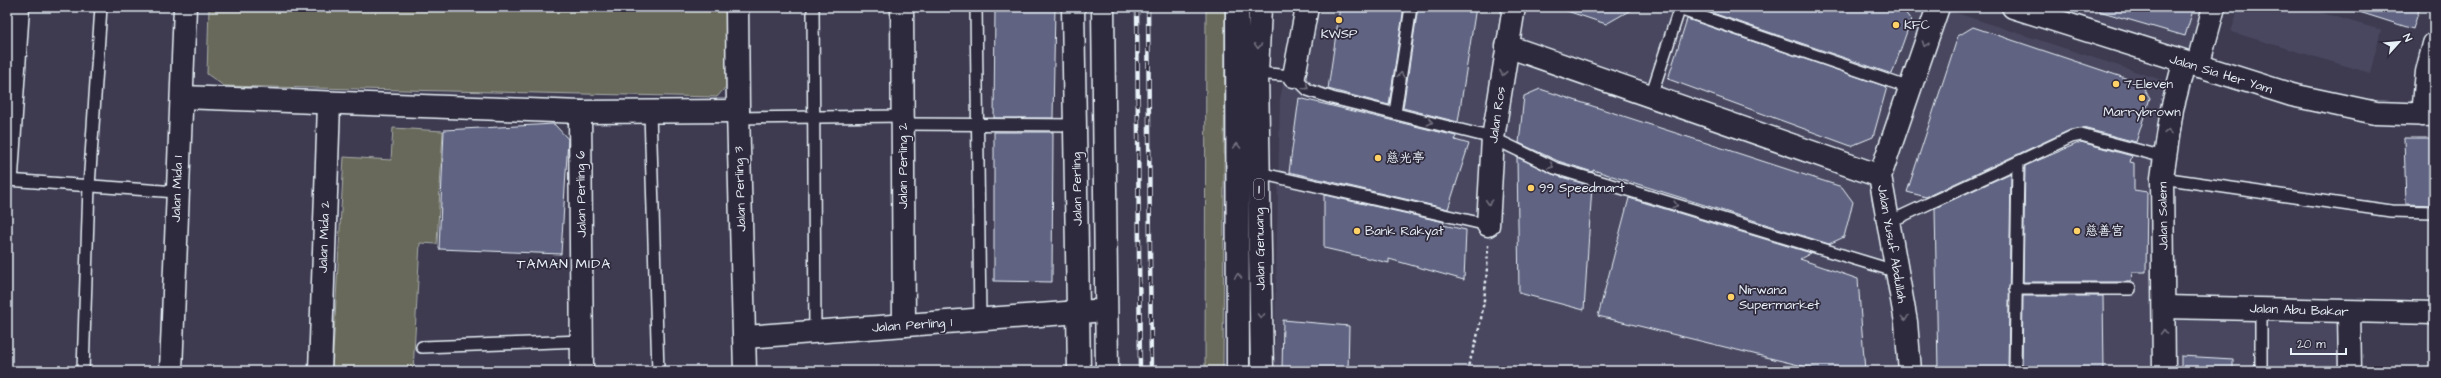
<svg xmlns="http://www.w3.org/2000/svg" width="2441" height="378" font-family="'Architects Daughter','LXGW WenKai TC',sans-serif">
<rect width="100%" height="100%" fill="#3e3b51"/>
<filter id="ink" filterUnits="userSpaceOnUse"><feTurbulence type="fractalNoise" baseFrequency=".025" numOctaves="2"/><feDisplacementMap in="SourceGraphic" scale="8" xChannelSelector="R" yChannelSelector="G"/><feConvolveMatrix kernelMatrix="1 2 1 2 8 2 1 2 1" color-interpolation-filters="sRGB"/></filter>
<g filter="url(#ink)">
<!-- built -->
<g fill="#48475f">
<polygon points="1299,7 1938,7 2171,83 2157,371 1274,371 1280,99"/>
<polygon points="2056,7 2222,7 2208,55"/>
<polygon points="2239,7 2302,7 2381,30 2370,73 2231,32"/>
<polygon points="2172,301 2342,305 2343,371 2173,371"/>
</g>
<!-- green -->
<g fill="#68695a" stroke="#a8ada9">
<polygon points="209,7 729,7 730,82 717,97 224,86 207,74"/>
<polygon points="1206,7 1225,7 1223,371 1205,371"/>
<polygon points="393,128 443,131 437,244 420,243 413,371 332,371 344,157 391,160"/>
</g>
<!-- building -->
<g fill="#616381" stroke="#e8f1f8">
<polygon points="995,7 1055,7 1053,118 994,118"/>
<polygon points="1340,7 1404,7 1389,105 1328,89"/>
<polygon points="1418,7 1476,7 1458,122 1403,108"/>
<polygon points="1565,7 1636,7 1606,24 1564,10"/>
<polygon points="1695,7 1901,7 1911,20 1892,74"/>
<polygon points="2099,7 2194,7 2185,36 2099,11"/>
<polygon points="2354,7 2420,7 2413,29 2353,10"/>
<polygon points="1687,19 1887,87 1873,137 1851,146 1668,79"/>
<polygon points="1973,27 2140,83 2150,98 2136,142 2083,128 2070,130 1926,197 1907,192 1958,36"/>
<polygon points="1540,89 1842,187 1853,202 1844,237 1829,244 1593,170 1593,172 1558,161 1519,143 1524,96"/>
<polygon points="1299,98 1456,136 1455,140 1469,144 1448,209 1289,172"/>
<polygon points="554,124 568,139 561,254 439,249 444,130"/>
<polygon points="994,132 1053,132 1052,282 994,281"/>
<polygon points="2404,138 2434,138 2434,205 2406,204"/>
<polygon points="2081,142 2132,156 2130,162 2134,163 2134,190 2147,192 2146,272 2132,272 2131,282 2023,282 2025,166"/>
<polygon points="1517,157 1552,174 1592,186 1584,310 1519,293"/>
<polygon points="2011,173 2008,371 1938,371 1935,208"/>
<polygon points="1324,195 1444,222 1443,225 1466,230 1464,280 1389,259 1389,263 1324,248"/>
<polygon points="1629,198 1811,253 1800,259 1858,279 1865,371 1823,371 1598,316"/>
<polygon points="2023,296 2103,296 2104,371 2022,371"/>
<polygon points="1283,320 1349,326 1348,371 1282,371"/>
<polygon points="2181,356 2233,359 2233,371 2181,371"/>
</g>
<g fill="none" stroke-linecap="round" stroke-linejoin="round">
<defs>
<g id="lane">
<polyline points="813,7 815,332"/>
<polyline points="976,7 980,319"/>
<polyline points="1679,9 1910,88"/>
<polyline points="1257,73 1294,76 1308,90 1332,98 1493,138 1555,168 1898,272"/>
<polyline points="1651,96 1680,7"/>
<polyline points="650,112 658,371"/>
<polyline points="1395,113 1411,7"/>
<polyline points="738,118 903,116"/>
<polyline points="903,124 1076,125"/>
<polyline points="1259,173 1488,225"/>
<polyline points="2162,178 2391,211 2434,212"/>
<polyline points="7,180 177,192"/>
<polyline points="1889,222 2018,162"/>
<polyline points="2015,289 2130,289"/>
<polyline points="422,347 582,341"/>
<polyline points="83,371 89,186 101,7"/>
<polyline points="2015,371 2018,162 2071,137 2081,135 2164,157"/>
<polyline points="2261,371 2261,309"/>
</g>
<g id="street">
<polyline points="737,7 738,111 745,371"/>
<polyline points="902,7 904,325"/>
<polyline points="1073,7 1079,371"/>
<polyline points="1103,7 1107,371"/>
<polyline points="1507,46 1880,176"/>
<polyline points="2198,66 2214,7"/>
<polyline points="1294,76 1307,7"/>
<polyline points="182,97 580,112 738,111"/>
<polyline points="580,112 582,371"/>
<polyline points="2423,115 2427,72 2434,44"/>
<polyline points="7,175 18,7"/>
<polyline points="1488,225 1493,138 1514,7"/>
<polyline points="2164,307 2434,313"/>
<polyline points="2349,312 2350,371"/>
<polyline points="745,337 1093,311"/>
<polyline points="171,371 185,7"/>
<polyline points="320,371 329,104"/>
<polyline points="1910,371 1906,322 1880,176 1938,7"/>
<polyline points="2164,371 2162,178 2172,109 2184,63"/>
</g>
<polyline id="secondary" points="2013,7 2292,95 2376,113 2434,115"/>
<g id="highway">
<polyline points="1237,7 1238,371"/>
<polyline points="1260,7 1257,73 1262,371"/>
</g>
</defs>
<!-- lane casing -->
<use href="#lane" stroke="#e8f1f8" stroke-width="14"/>
<!-- street casing -->
<use href="#street" stroke="#e8f1f8" stroke-width="25"/>
<!-- secondary casing -->
<use href="#secondary" stroke="#e8f1f8" stroke-width="25"/>
<!-- highway casing -->
<use href="#highway" stroke="#e8f1f8" stroke-width="25"/>
<!-- path -->
<path stroke="#e8f1f8" stroke-width="2.5" stroke-dasharray="3 3" stroke-linecap="butt" d="M 1466,371 C 1482,332 1487,287 1488,245"/>
<!-- lane -->
<use href="#lane" stroke="#2f2a3d" stroke-width="11"/>
<!-- street -->
<use href="#street" stroke="#2f2a3d" stroke-width="22"/>
<!-- secondary -->
<use href="#secondary" stroke="#2f2a3d" stroke-width="22"/>
<!-- highway -->
<use href="#highway" stroke="#2f2a3d" stroke-width="22"/>
<defs>
<g id="rail">
<polyline points="1137,7 1140,371"/>
<polyline points="1148,7 1151,371"/>
</g>
</defs>
<!-- rail casing -->
<use href="#rail" stroke="#e8f1f8" stroke-width="4.5"/>
<!-- rail -->
<use href="#rail" stroke="#2f2a3d" stroke-width="3" stroke-dasharray="9" stroke-linecap="butt"/>
</g>
<!-- one-way arrows -->
<defs><path id="oneway-chevron" d="M-2-3.5L2.5 0L-2 3.5" fill="none" stroke-width="1.6" stroke-linecap="round" stroke-linejoin="round"/></defs>
<g stroke="#70707e">
<use href="#oneway-chevron" transform="translate(1925 44) rotate(109)"/>
<use href="#oneway-chevron" transform="translate(1258 46) rotate(92)"/>
<use href="#oneway-chevron" transform="translate(1503 73) rotate(99)"/>
<use href="#oneway-chevron" transform="translate(1401 75) rotate(-81)"/>
<use href="#oneway-chevron" transform="translate(1306 87) rotate(40)"/>
<use href="#oneway-chevron" transform="translate(1430 122) rotate(14)"/>
<use href="#oneway-chevron" transform="translate(2168 132) rotate(-80)"/>
<use href="#oneway-chevron" transform="translate(1237 146) rotate(-90)"/>
<use href="#oneway-chevron" transform="translate(1551 166) rotate(24)"/>
<use href="#oneway-chevron" transform="translate(1489 202) rotate(93)"/>
<use href="#oneway-chevron" transform="translate(1675 205) rotate(17)"/>
<use href="#oneway-chevron" transform="translate(1238 276) rotate(-90)"/>
<use href="#oneway-chevron" transform="translate(1261 316) rotate(89)"/>
<use href="#oneway-chevron" transform="translate(1905 318) rotate(82)"/>
<use href="#oneway-chevron" transform="translate(2164 332) rotate(-90)"/>
</g>
</g>
<!-- markers -->
<g fill="#ffd166" stroke="#2f2a3d" stroke-width="1.5">
<circle cx="1339" cy="20" r="4"/>
<circle cx="1896" cy="25" r="4"/>
<circle cx="2116" cy="84" r="4"/>
<circle cx="2142" cy="98" r="4"/>
<circle cx="1378" cy="158" r="4"/>
<circle cx="1531" cy="188" r="4"/>
<circle cx="1357" cy="231" r="4"/>
<circle cx="2077" cy="231" r="4"/>
<circle cx="1731" cy="297" r="4"/>
</g>
<g text-anchor="middle" dominant-baseline="central" stroke-width="3.5" stroke-linejoin="round" paint-order="stroke">
<!-- shield labels -->
<rect fill="#2f2a3d" stroke="#b0b5c0" stroke-width="1" x="1254" y="179" width="10" height="20" rx="3"/>
<g font-size="12" font-weight="bold" fill="#e8f1f8">
<text x="1259" y="189">1</text>
</g>
<!-- poi labels -->
<g font-size="13" fill="#e8f1f8" stroke="#2f2a3d" text-anchor="start">
<text x="1904" y="25">KFC</text>
<text x="1339" y="34" text-anchor="middle">KWSP</text>
<text x="2124" y="84">7-Eleven</text>
<text x="2142" y="112" text-anchor="middle">Marrybrown</text>
<text x="1386" y="158">慈光亭</text>
<text x="1539" y="188">99 Speedmart</text>
<text x="1365" y="231">Bank Rakyat</text>
<text x="2085" y="231">慈善宫</text>
<text x="1739" y="290">Nirwana<tspan x="1739" dy="15">Supermarket</tspan></text>
</g>
<!-- street labels -->
<g font-size="13" fill="#e8f1f8" stroke="#2f2a3d">
<text transform="translate(2221 74) rotate(17)">Jalan Sia Her Yam</text>
<text transform="translate(1497 115) rotate(-82)">Jalan Ros</text>
<text transform="translate(903 166) rotate(-90)">Jalan Perling 2</text>
<text transform="translate(177 189) rotate(-88)">Jalan Mida 1</text>
<text transform="translate(740 189) rotate(-92)">Jalan Perling 3</text>
<text transform="translate(1077 189) rotate(-91)">Jalan Perling</text>
<text transform="translate(581 194) rotate(-91)">Jalan Perling 6</text>
<text transform="translate(2163 216) rotate(-91)">Jalan Salem</text>
<text transform="translate(324 237) rotate(-88)">Jalan Mida 2</text>
<text transform="translate(1892 244) rotate(80)">Jalan Yusuf Abdullah</text>
<text transform="translate(1260 249) rotate(-91)">Jalan Genuang</text>
<text transform="translate(2299 310) rotate(2)">Jalan Abu Bakar</text>
<text transform="translate(912 325) rotate(-4)">Jalan Perling 1</text>
</g>
<!-- neighbourhood labels -->
<g font-size="14" letter-spacing="1" fill="#e8f1f8" stroke="#2f2a3d">
<text x="564" y="264">TAMAN MIDA</text>
</g>
</g>
<!-- margin -->
<rect width="2441" height="378" fill="none" stroke="#2f2a3d" stroke-width="24"/>
<rect x="12" y="12" width="2417" height="354" fill="none" stroke="#e8f1f8" stroke-width="1.5" filter="url(#ink)"/>
<!-- north arrow -->
<g transform="translate(2399 42) rotate(63)" stroke="#2f2a3d" stroke-width="3" paint-order="stroke">
<path d="M0-3L7 15L0 10L-7 15Z" fill="#e8f1f8"/>
<text y="-6" font-size="11" font-weight="bold" text-anchor="middle" fill="#e8f1f8">N</text>
</g>
<!-- scale -->
<path d="M2291 348v6h55v-6" fill="none" stroke="#e8f1f8" stroke-width="2"/>
<text x="2297" y="348" font-size="12" fill="#e8f1f8" stroke="#2f2a3d" stroke-width="3" paint-order="stroke">20 m</text>
</svg>
